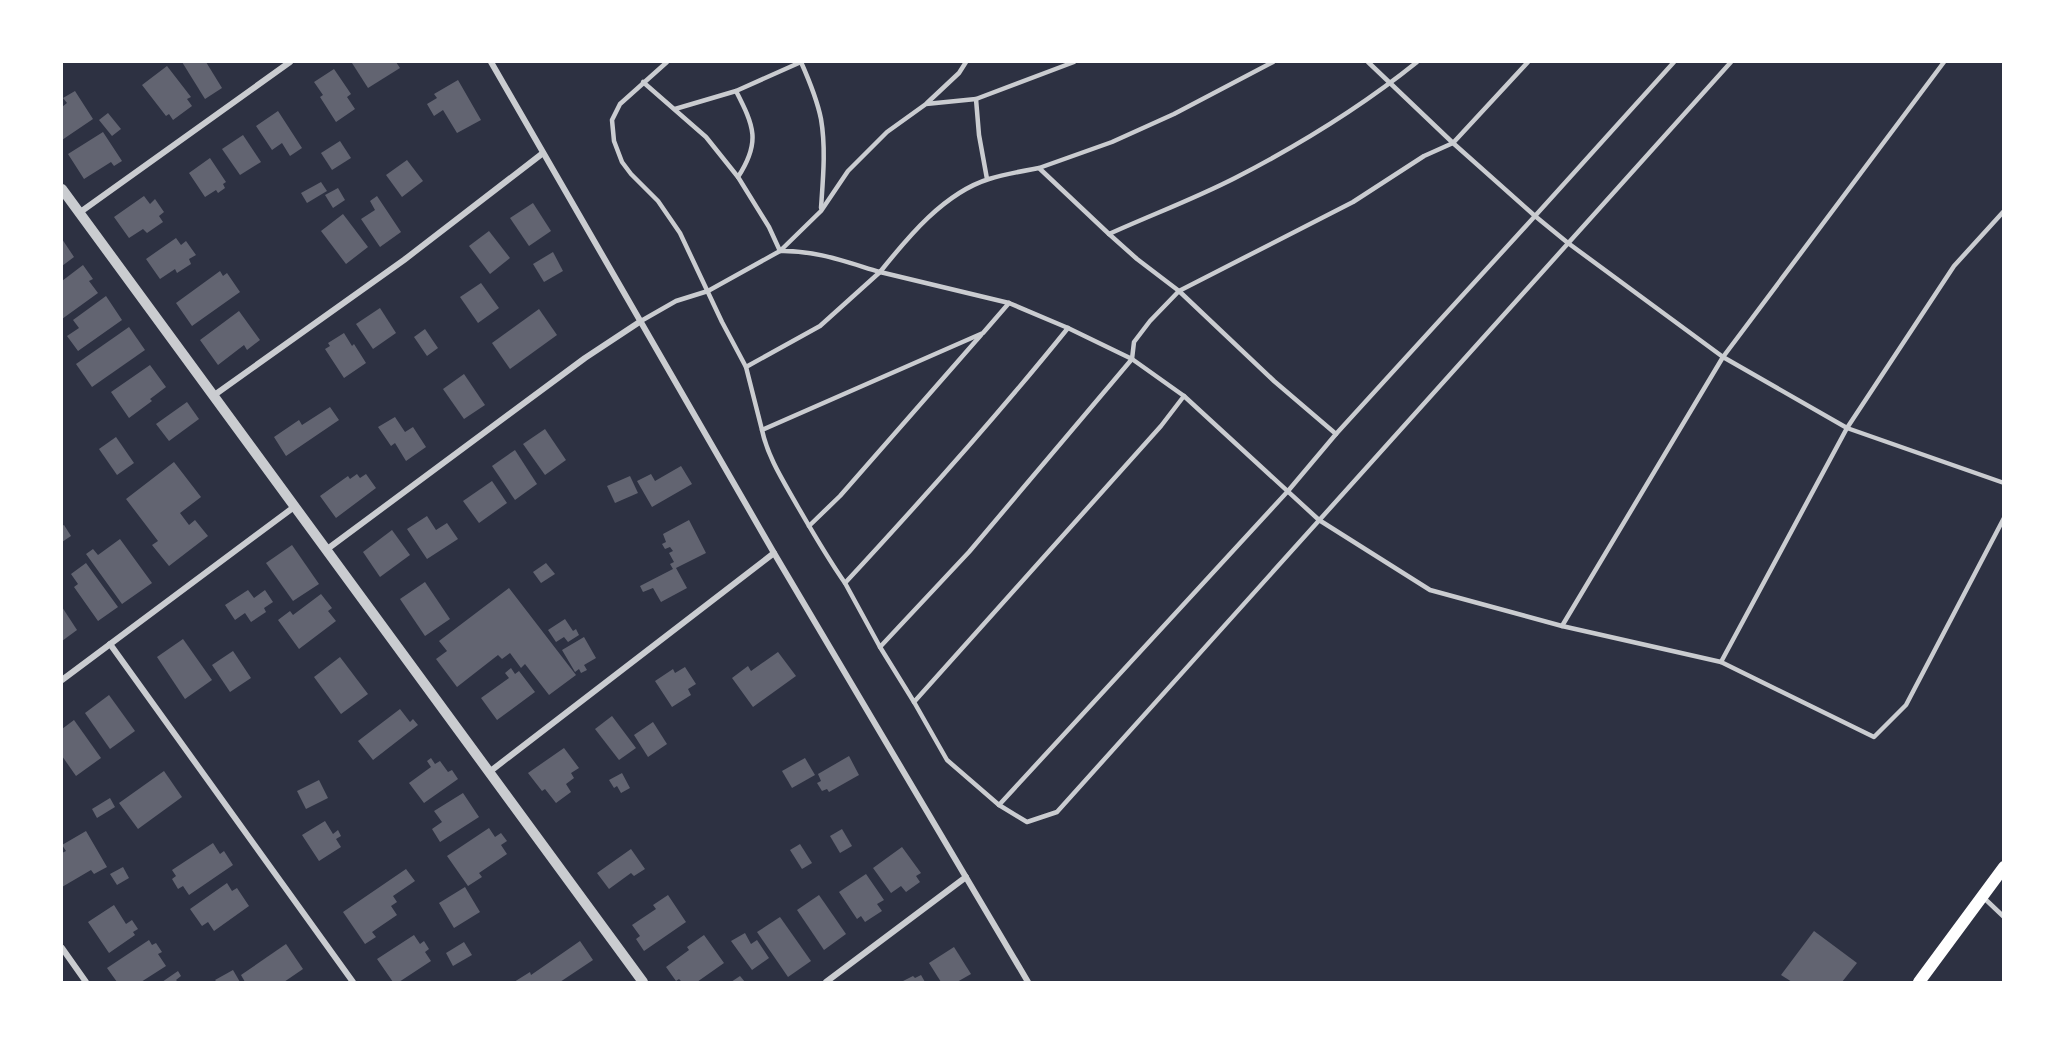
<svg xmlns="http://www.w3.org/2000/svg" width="2065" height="1044" font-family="'Fira Sans',sans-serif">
<rect width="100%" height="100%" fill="#2d3142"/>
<!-- building -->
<g fill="#626471">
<polygon points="182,62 206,62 222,88 205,99"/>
<polygon points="354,62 396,62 400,68 368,88 352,63"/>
<polygon points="167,66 191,97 187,99 192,106 173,120 169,114 166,116 142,85"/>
<polygon points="334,69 351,94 347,97 355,109 336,122 320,97 323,95 314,82"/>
<polygon points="458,80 481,120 457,133 443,110 434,116 427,104 437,98 434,94"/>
<polygon points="75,91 93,119 62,140 62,107 67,103 63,98"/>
<polygon points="278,111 302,148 290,156 282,143 272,150 256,126"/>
<polygon points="108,113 121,129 112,136 99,120"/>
<polygon points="103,132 122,161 114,166 111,162 84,179 68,154"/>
<polygon points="243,135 261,162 240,175 222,149"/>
<polygon points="340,141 351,158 332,170 321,153"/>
<polygon points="210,158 226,182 223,184 225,188 218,193 216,190 205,197 189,173"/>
<polygon points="407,160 423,181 402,197 386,175"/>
<polygon points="321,182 327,191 307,203 301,193"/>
<polygon points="338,188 345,200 333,208 325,195"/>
<polygon points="144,196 150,204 155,199 164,212 159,216 163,222 147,233 143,229 129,238 114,217"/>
<polygon points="377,196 401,232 380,247 361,219 375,210 370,201"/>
<polygon points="533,203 551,231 529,246 510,218"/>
<polygon points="343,214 368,247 346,264 321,231"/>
<polygon points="489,231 510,258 490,274 469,246"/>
<polygon points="176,238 181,245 186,241 196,255 189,259 191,264 177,273 175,269 160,279 146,259"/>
<polygon points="62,239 74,257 62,266"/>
<polygon points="553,252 563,271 544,282 533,264"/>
<polygon points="83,265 93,279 89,281 98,293 62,319 62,281"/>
<polygon points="220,271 223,276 227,273 240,292 192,326 176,303"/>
<polygon points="481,283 499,308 478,323 460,297"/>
<polygon points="106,296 122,320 78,351 67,336 79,328 73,320"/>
<polygon points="380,308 396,333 373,349 356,324"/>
<polygon points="539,309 557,335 510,369 492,343"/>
<polygon points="239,311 260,340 247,350 244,345 218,365 200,340"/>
<polygon points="129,327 145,350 92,387 76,364"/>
<polygon points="425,329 438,348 427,356 414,337"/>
<polygon points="344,333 352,346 354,344 366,363 344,378 325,349 330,346 328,343"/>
<polygon points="150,365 166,387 150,399 152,401 129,418 111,392"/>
<polygon points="464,374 485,405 464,419 443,389"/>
<polygon points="187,402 199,419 169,441 156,424"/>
<polygon points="330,407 339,420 286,456 274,437 299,420 302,425"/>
<polygon points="395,417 405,432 413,427 426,447 406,461 395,443 391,446 378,427"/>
<polygon points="545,429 566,460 545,475 523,444"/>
<polygon points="116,437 134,463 117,475 99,449"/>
<polygon points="515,450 537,484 515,500 492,466"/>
<polygon points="174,462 201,497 180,513 189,525 195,520 208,536 169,566 152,545 158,541 126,499"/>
<polygon points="681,466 692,484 652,507 637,481 651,474 655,481"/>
<polygon points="357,474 360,478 366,474 376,488 336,518 320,496 348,476 350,479"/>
<polygon points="630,476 638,493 615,503 607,486"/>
<polygon points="492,481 507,503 479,523 463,501"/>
<polygon points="427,516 436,530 447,523 458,539 427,559 407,529"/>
<polygon points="689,520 706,553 676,568 687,588 661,602 653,588 643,592 640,586 673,569 670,564 674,562 669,553 673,551 670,547 665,549 662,544 666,542 663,534"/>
<polygon points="64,525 71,536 62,542 62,526"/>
<polygon points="392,530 410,555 380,577 363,552"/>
<polygon points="120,539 152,583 122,604 86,554 93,549 98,555"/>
<polygon points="292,545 319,584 293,601 266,563"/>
<polygon points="86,563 118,607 98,621 74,587 78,584 71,574"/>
<polygon points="546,563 555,574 541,583 533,572"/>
<polygon points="425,582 450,619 425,636 400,599"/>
<polygon points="509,588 576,675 549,695 525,664 521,668 510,653 502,659 498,655 457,687 436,659 447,651 439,641"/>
<polygon points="248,590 254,598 265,590 273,602 264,608 266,612 251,622 245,613 235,620 225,605"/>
<polygon points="321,594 332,608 328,611 336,621 299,649 278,620 290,611 293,615"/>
<polygon points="62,607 77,630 62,641"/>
<polygon points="565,619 573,631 576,629 579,635 568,642 564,637 556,642 548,630"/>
<polygon points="584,637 596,658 584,665 587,670 581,673 579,669 575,672 562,650"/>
<polygon points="183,639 212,680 185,699 157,657"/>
<polygon points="233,651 251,678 230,692 212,665"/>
<polygon points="778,652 796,676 753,707 732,678 748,666 751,671"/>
<polygon points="340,657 368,694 341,714 314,677"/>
<polygon points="685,667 696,684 688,689 691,695 672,707 655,681 673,669 675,673"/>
<polygon points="511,668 515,674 519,671 535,692 497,720 481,698 509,678 505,673"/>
<polygon points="109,695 135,731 110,749 85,713"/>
<polygon points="400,709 410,722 413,719 418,725 373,760 358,741"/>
<polygon points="612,716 636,748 619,760 595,729"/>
<polygon points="74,720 101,758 76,776 62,756 62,729"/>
<polygon points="653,722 667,744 648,757 634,735"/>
<polygon points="564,748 579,768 571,773 574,778 566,784 571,792 556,803 545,789 542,791 528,773"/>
<polygon points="849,756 859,775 829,792 827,789 822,791 817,783 821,781 818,774"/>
<polygon points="431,758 435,764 440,761 448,772 452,770 458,779 424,803 409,783 431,767 427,761"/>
<polygon points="805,758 815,775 792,788 782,771"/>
<polygon points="164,771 182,797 138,829 119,803"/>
<polygon points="622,773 630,788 621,793 617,786 614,788 609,780"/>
<polygon points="319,780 328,798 306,809 297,791"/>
<polygon points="463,793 479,817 440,842 432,829 442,822 434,811"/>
<polygon points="110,798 115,807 97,818 92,809"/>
<polygon points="325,821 333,834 338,830 341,836 336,839 341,847 319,861 302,835"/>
<polygon points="489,828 495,837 501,833 507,841 501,845 507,854 479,873 482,877 468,886 447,856"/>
<polygon points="842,829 852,846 840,853 830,836"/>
<polygon points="86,831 107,867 94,874 91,870 62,887 62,853 66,851 62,845"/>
<polygon points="213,843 220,854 224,851 233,865 189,895 183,886 178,889 172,879 176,876 172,870"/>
<polygon points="800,844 812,863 802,869 790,850"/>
<polygon points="902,847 921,873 916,876 920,882 906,892 901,886 891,893 873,868"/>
<polygon points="631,849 645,869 634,876 631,873 609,889 597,873"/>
<polygon points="123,867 129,878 117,885 110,874"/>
<polygon points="406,869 415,881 393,896 397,902 391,906 397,915 372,932 376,937 365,944 343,912"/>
<polygon points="866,874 884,900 877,904 882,911 865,922 861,916 857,919 839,892"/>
<polygon points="227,883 232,891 237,888 249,906 214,931 208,922 202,926 190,909"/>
<polygon points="465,887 480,912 454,928 439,903"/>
<polygon points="668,895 686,922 644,951 636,939 640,936 632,925 656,909 653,905"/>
<polygon points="819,895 846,934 824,950 797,910"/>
<polygon points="114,905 126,924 132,920 138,929 133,932 135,935 109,953 88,922"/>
<polygon points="780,917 811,961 788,977 757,932"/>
<polygon points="1814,931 1857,963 1842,982 1792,982 1781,975"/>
<polygon points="745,933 751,944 757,940 769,958 752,970 731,941"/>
<polygon points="414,935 420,944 424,941 429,949 425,952 431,961 399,982 393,982 377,959"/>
<polygon points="704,935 724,963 697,982 682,982 679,979 676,981 666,967 689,950 687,947"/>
<polygon points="149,940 152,945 156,943 162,952 158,954 166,966 141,982 117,982 107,968"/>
<polygon points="580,941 593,960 560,982 514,982 530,972 531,975"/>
<polygon points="464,942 472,955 453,966 446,953"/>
<polygon points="286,944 303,969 284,982 245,982 241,975"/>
<polygon points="954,947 971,974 957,982 941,982 929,963"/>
<polygon points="233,970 240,982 217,982 215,980"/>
<polygon points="178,971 181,976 176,980 178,982 162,982"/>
<polygon points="921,975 925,982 901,982 913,976 915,978"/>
<polygon points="740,976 745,982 731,982"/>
</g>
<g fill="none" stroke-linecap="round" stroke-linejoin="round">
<!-- service -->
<g stroke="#caccd0" stroke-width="4.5">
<polyline points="667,62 620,104 612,120 614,141 622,162 631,174 658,201 680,233 722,322 746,367 762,430"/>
<path d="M 801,62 C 809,80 817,99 821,119 C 826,148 823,179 821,208"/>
<polyline points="1368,62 1453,143 1535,216 1568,243 1723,357 1847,428 2004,483"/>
<polyline points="643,82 706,137 738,177"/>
<polyline points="976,99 1074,62"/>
<polyline points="927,103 959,73 966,62"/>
<polyline points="675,109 736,91"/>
<polyline points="1039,168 1112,142 1174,114 1273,62"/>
<path d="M 987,179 L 979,135 L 976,99 L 926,104 L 887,132 L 848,171 L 821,211 L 780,251 C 815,250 846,262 880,272 C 908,237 944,193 989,179 C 1005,174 1023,171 1039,168 L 1109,234 C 1151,215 1194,199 1235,178 C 1299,145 1361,107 1417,62"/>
<polyline points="1109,234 1137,259 1179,291 1274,381 1336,434"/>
<path d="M 1009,303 L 983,333 L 762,430 C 768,458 784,482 798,507 C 813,533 828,559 845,583 C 922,500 997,416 1068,328"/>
<path d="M 641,321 L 676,301 L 708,291 L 780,251 L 769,227 L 738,177 C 761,142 754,126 736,91 L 801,62"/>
<polyline points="746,367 820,326 880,272 1009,303 1068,328 1132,359 1184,396 1319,520 1430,590 1562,626 1721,662 1874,737 1906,705 2004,518"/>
<polyline points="809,526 840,496 981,335"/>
<polyline points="845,583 880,647 969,552 1132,359 1134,342 1150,321 1179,291 1353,202 1424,156 1453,143 1528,62"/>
<polyline points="1562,626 1723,357 1944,62"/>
<polyline points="880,647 914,702 1161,426 1184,396"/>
<polyline points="1721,662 1847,428 1954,266 2004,211"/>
<polyline points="914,702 947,760 999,805 1288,491 1336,434 1535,216 1674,62"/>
<polyline points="999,805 1027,822 1057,812 1731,62"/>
<polyline points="1984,898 2004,917"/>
</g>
<!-- minor -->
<g stroke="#caccd0" stroke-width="6">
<polyline points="491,62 774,553 1028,982"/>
<polyline points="79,213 290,62"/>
<polyline points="213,396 404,260 543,153"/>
<polyline points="326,550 585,358 641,321"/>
<polyline points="110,644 353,982"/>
<polyline points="62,680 294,507"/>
<polyline points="488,773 774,553"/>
<polyline points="62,948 86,982"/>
<polyline points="826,982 966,877"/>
</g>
<!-- tertiary -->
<polyline stroke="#caccd0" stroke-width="10" points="62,189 643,982"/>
<!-- secondary -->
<polyline stroke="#fff" stroke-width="12" points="1919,982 2004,867"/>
</g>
<!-- border -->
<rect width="2065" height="1044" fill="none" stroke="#ffffff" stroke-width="126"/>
</svg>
